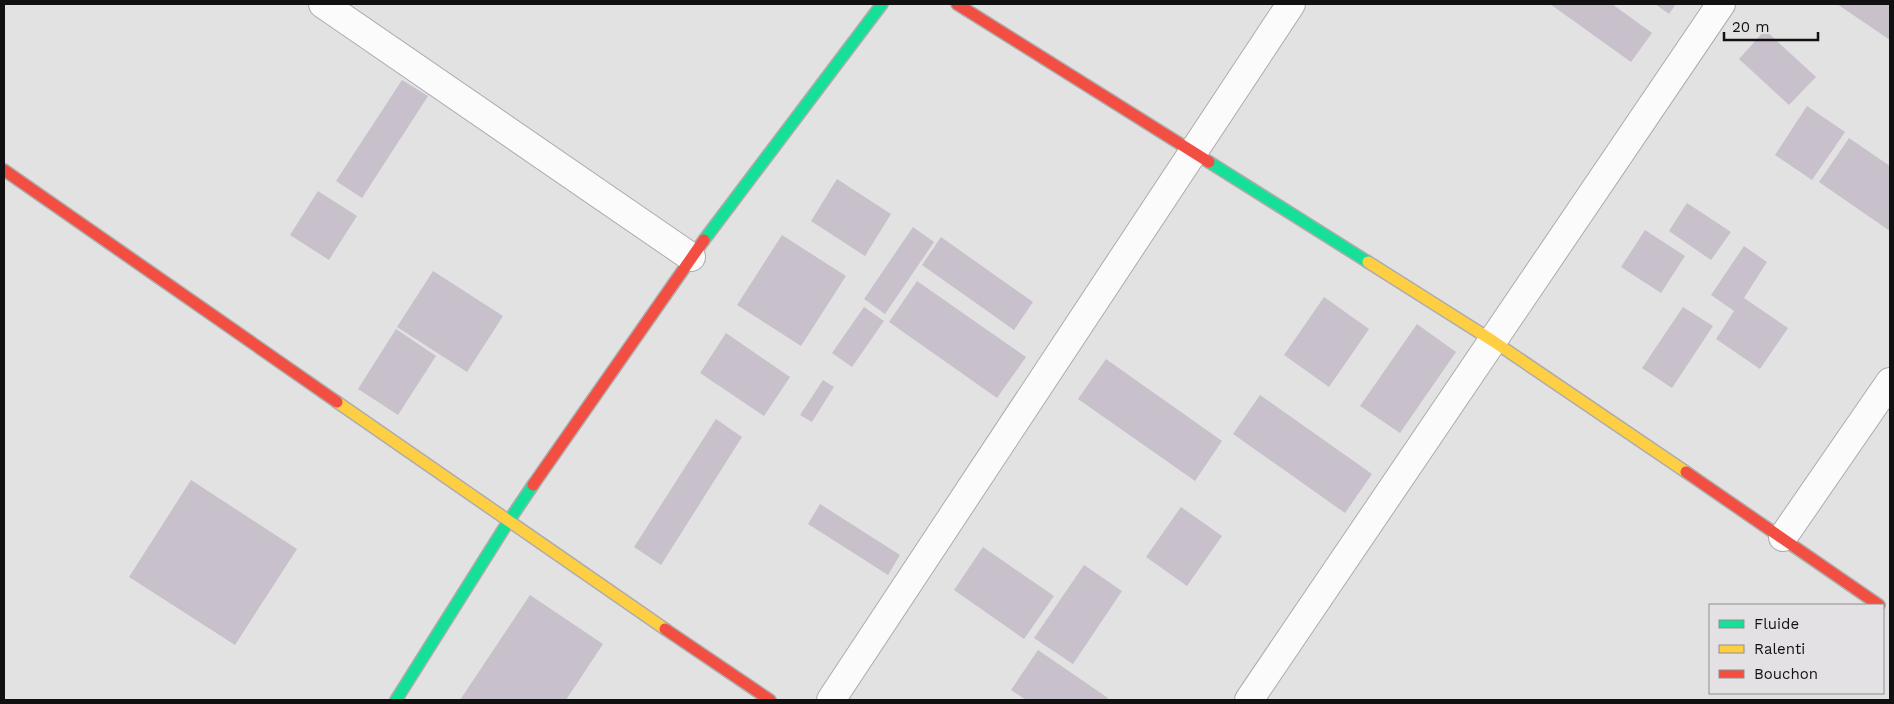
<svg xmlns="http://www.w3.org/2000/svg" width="1894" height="704" font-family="'Work Sans',sans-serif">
<rect width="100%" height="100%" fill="#e3e2e3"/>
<!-- building -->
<g fill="#c8c0ca">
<polygon points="1550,4 1612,4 1652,33 1631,62"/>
<polygon points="1655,4 1676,4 1669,14"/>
<polygon points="1837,4 1890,4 1890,40"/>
<polygon points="1765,30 1816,77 1789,105 1739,59"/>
<polygon points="402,80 428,96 362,198 336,181"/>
<polygon points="1807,106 1845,132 1812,180 1775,155"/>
<polygon points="1849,138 1890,166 1890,231 1819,182"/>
<polygon points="837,179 891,214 865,256 811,221"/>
<polygon points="318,191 357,216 329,260 290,235"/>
<polygon points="1687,203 1731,232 1711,260 1669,231"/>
<polygon points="913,227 934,242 885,314 864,299"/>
<polygon points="1645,230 1685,256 1661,293 1621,267"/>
<polygon points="782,235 846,276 801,346 737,305"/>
<polygon points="941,237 1033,302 1014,330 922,265"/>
<polygon points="1744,246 1767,262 1744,298 1788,328 1760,369 1716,339 1734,311 1711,295"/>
<polygon points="433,271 503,316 467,372 397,327"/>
<polygon points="917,281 1026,357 997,398 889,322"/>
<polygon points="1324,297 1369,329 1329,387 1284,355"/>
<polygon points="864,307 884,321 852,367 832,353"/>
<polygon points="1683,307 1713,326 1672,388 1642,368"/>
<polygon points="1417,324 1456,352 1400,433 1360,406"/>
<polygon points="396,329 436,356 398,415 358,389"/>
<polygon points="726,333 790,377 764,416 700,373"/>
<polygon points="1106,359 1222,441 1195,481 1078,399"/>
<polygon points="823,380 834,387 812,422 800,415"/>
<polygon points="1260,395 1372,474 1345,513 1233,434"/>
<polygon points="716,419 742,437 661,565 634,547"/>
<polygon points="191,480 297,549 235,645 129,577"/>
<polygon points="820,504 900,555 888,575 808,524"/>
<polygon points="1181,507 1222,536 1187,586 1146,557"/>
<polygon points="983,547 1054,596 1024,639 954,590"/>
<polygon points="1084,565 1122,591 1073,664 1034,638"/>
<polygon points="530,595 603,644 566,700 460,700"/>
<polygon points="1038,650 1108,698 1106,700 1026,700 1011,690"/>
</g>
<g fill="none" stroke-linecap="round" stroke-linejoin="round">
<defs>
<g id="street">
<polyline points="323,4 691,257"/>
<polyline points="1783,537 1890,382"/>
<polyline points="831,700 1291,4"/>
<polyline points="1249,700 1721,4"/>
</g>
<g id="fast">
<polyline points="1209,162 1368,262"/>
<polyline points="704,240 882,4"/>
<polyline points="396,700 508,522 533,485"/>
</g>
<g id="slow">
<polyline points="1368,262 1493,341 1686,472"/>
<polyline points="337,402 665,629"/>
</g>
<g id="jam">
<polyline points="957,4 1209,162"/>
<polyline points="4,170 337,402"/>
<polyline points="1686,472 1879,605"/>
<polyline points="533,485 704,240"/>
<polyline points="665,629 770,700"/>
</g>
</defs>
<!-- street casing -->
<use href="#street" stroke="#adacad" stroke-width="30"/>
<!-- fast casing -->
<use href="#fast" stroke="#adacad" stroke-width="14"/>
<!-- slow casing -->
<use href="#slow" stroke="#adacad" stroke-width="14"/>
<!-- jam casing -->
<use href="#jam" stroke="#adacad" stroke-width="14"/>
<!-- street -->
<use href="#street" stroke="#fbfbfb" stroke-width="28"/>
<!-- fast -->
<use href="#fast" stroke="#16e098" stroke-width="11"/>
<!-- slow -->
<use href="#slow" stroke="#ffcf43" stroke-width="11"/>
<!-- jam -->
<use href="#jam" stroke="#f24e42" stroke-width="11"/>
</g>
<!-- border -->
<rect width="1894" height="704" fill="none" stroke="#121112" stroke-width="10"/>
<!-- legend -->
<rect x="1709" y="604" width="175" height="90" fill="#e3e1e4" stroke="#8f8e90"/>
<rect x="1719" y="620" width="25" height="8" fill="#16e098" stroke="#8f8e90"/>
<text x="1754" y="629" font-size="15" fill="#121112">Fluide</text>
<rect x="1719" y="645" width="25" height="8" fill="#ffcf43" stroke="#8f8e90"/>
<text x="1754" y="654" font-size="15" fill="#121112">Ralenti</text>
<rect x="1719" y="670" width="25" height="8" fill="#f24e42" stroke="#8f8e90"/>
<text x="1754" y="679" font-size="15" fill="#121112">Bouchon</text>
<!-- scale -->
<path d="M1724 32v8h94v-8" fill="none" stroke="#121112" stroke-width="2.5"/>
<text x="1732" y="32" font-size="15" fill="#121112" stroke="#e3e1e4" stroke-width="4" paint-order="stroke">20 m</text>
</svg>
